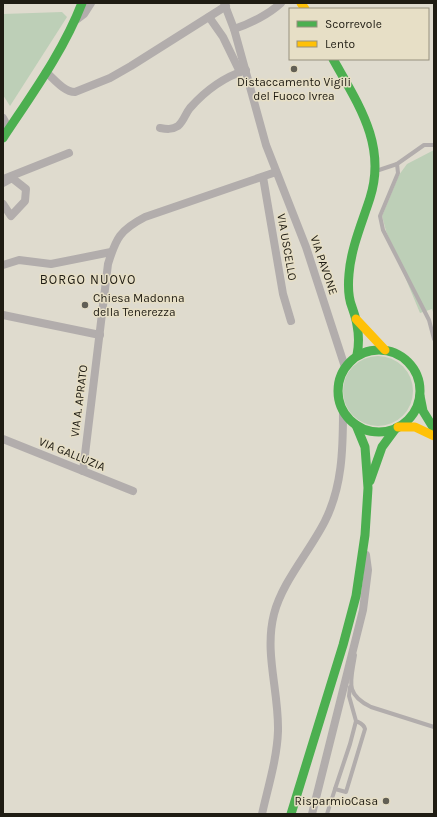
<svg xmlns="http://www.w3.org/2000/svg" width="437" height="817" font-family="Karla,sans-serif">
<rect width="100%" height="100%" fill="#dfdbce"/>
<!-- green -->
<g fill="#bdcfb7">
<polygon points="62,12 67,17 10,106 3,95 3,14"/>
<polygon points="434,150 434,315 432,309 420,313 386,231 382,216 399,175 407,164"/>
<circle cx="378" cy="391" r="35"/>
</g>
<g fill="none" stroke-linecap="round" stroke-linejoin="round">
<!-- lane -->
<g stroke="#b2adac" stroke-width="4">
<polyline points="397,164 398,173 380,216 383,230 429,320 434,339"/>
<polyline points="379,170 397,164 424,145 434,145"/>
<path d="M 355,655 C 351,681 344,694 371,707 L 434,727"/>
<path d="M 350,687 L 349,696 L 356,721 L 350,744 L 335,789 L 346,792 L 365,729 C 364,724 360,723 356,721"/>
<polyline points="327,814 335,789"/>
</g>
<!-- street -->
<g stroke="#b2adac" stroke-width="8">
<polyline points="224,3 234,29 266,145 306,247 345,367"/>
<polyline points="209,17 223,37 240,72"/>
<polyline points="76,20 84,14 91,3"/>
<path d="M 234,29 C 250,24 269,14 281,3"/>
<path d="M 46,72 C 54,79 64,92 75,92 L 110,78 L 131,66 L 226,6"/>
<polyline points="3,118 9,129"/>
<path d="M 160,128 C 166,129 172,130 178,126 C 184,121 185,114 190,108 C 205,91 224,77 246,70"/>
<polyline points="263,177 283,294 291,321"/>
<polyline points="6,178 69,153"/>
<polyline points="3,183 12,178 26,189 25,201 11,216 3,204"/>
<polyline points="3,265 19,260 51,264 111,252"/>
<polyline points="3,315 100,335"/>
<polyline points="3,439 133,491"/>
<path d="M 83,471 L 108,264 C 116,238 120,230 145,217 L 276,172"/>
<path d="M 262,814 C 268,787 277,759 278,731 C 279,691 264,653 274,614 C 282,582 310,551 325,521 C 342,487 343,450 343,412"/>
<polyline points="312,814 363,610 368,570 366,555"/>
</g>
<!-- fast -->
<g stroke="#4caf50" stroke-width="9">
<path d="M 333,59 C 358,104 387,145 370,198 C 362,223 351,248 349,274 C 348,285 348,297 352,307 C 354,313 356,318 357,325 C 359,335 359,345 357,355"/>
<path d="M 3,138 C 32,94 63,52 82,3"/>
<circle cx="379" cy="391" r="41"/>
<polyline points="420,396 423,411 434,429"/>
<polyline points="370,481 382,447 396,428"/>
<polyline points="291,814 343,645 356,596 365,535 368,488 365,447 356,425"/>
</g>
<!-- slow -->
<g stroke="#ffc107" stroke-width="9">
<polyline points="301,3 305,9"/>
<polyline points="356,319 385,350"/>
<polyline points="398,427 415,427 434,436"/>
</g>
</g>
<!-- markers -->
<g fill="#625f54" stroke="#e7dfc6" stroke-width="1.5">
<circle cx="294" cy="69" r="4"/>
<circle cx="85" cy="305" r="4"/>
<circle cx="386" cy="801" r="4"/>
</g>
<g text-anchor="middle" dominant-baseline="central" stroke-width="3" stroke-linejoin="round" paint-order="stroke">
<!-- poi labels -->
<g font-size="12" fill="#1f1c13" stroke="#e7dfc6">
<text x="294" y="82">Distaccamento Vigili<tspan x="294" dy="14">del Fuoco Ivrea</tspan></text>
<text x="93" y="298" text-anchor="start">Chiesa Madonna<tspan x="93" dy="14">della Tenerezza</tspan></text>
<text x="378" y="801" text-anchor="end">RisparmioCasa</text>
</g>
<!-- street labels -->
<g font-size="12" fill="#1f1c13" stroke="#e7dfc6">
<text transform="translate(287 247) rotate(80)">VIA USCELLO</text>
<text transform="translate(324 265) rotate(71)">VIA PAVONE</text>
<text transform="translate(79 401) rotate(-83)">VIA A. APRATO</text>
<text transform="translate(72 454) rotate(22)">VIA GALLUZIA</text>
</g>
<!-- neighbourhood labels -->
<g font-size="13" letter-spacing="1" fill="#1f1c13" stroke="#e7dfc6">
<text x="88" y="279">BORGO NUOVO</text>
</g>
</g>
<!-- border -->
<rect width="437" height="817" fill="none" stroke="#1f1c13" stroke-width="8"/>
<!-- legend -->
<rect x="289" y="8" width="140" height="52" fill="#e7dfc6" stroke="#97917e"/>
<rect x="297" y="21" width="20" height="6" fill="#4caf50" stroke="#97917e"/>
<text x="325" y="28" font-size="12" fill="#1f1c13">Scorrevole</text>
<rect x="297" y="41" width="20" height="6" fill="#ffc107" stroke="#97917e"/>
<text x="325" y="48" font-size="12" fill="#1f1c13">Lento</text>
</svg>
